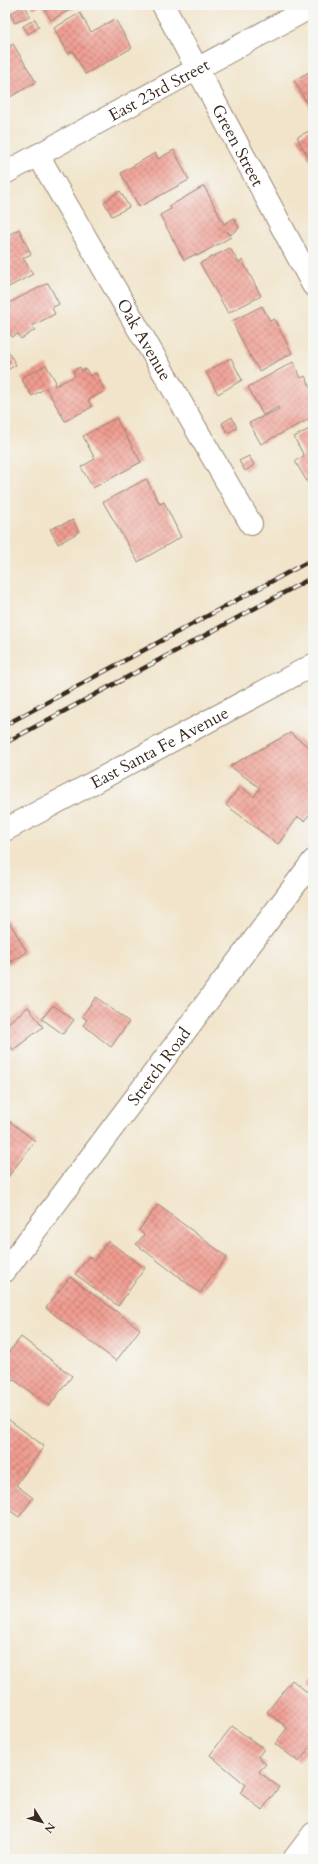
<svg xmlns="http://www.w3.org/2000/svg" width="318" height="1864" font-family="Cardo,serif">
<defs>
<pattern id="building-cross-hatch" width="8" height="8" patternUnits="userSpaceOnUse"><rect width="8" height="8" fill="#f09c91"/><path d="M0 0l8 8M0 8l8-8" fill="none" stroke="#c47f76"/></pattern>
</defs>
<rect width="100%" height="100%" fill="#f6f6f2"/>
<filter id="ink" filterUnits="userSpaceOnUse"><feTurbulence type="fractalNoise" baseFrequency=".025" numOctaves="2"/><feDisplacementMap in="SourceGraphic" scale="8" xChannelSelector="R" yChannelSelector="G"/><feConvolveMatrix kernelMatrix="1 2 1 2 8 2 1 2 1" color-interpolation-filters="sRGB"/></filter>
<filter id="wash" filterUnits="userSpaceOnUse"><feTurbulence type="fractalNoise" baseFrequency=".012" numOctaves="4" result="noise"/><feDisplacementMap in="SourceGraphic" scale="16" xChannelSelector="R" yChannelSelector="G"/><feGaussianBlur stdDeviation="0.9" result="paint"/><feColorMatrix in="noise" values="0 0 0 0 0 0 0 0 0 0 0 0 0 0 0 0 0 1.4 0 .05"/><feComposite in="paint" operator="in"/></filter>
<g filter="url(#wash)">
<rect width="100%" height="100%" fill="#f1e4ca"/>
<g id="blocks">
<!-- building -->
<g fill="url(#building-cross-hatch)">
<polygon points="25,5 30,16 15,23 10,14"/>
<polygon points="31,5 41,5 34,9"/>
<polygon points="42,5 76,5 77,6 51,20"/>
<polygon points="80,13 91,32 115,19 132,48 85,74 73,51 68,53 54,28"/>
<polygon points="35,19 39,27 28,34 23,26"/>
<polygon points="13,44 36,82 5,100 5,49"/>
<polygon points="313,70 313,114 294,80"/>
<polygon points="313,129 313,166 297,137"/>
<polygon points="174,150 189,180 139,207 121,173 155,153 158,159"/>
<polygon points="204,186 224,224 234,218 239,228 230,235 227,231 231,237 197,256 196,254 184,260 160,215 171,209 170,206"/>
<polygon points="120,191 129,207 112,216 104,202"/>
<polygon points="19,229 31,254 23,258 33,274 5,289 5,237"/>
<polygon points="230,248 239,263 242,260 261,296 228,313 200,263"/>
<polygon points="48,283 59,304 52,308 55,314 32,326 35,330 21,339 18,334 12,337 5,325 5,305"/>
<polygon points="262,306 270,321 274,319 292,353 259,371 245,347 232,321"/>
<polygon points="5,346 16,365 5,371"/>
<polygon points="231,358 242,380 218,394 206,372"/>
<polygon points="293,362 301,378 305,376 313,392 313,417 261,444 249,423 279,409 278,407 263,415 248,387"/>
<polygon points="46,365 56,382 54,383 55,386 75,376 73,371 80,367 81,370 86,369 90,376 96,373 105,391 88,400 92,407 65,421 46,388 32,396 21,378"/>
<polygon points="232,417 237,428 227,433 222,423"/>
<polygon points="116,418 141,462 93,488 81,467 95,459 83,436"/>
<polygon points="313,427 313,490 312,490 295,461 304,456 294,437"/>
<polygon points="249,456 254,465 245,471 239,461"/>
<polygon points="146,479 160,504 164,502 181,537 138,562 103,502"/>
<polygon points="73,520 79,532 58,544 50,529"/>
<polygon points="290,733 313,750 313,810 304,821 298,817 278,844 226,805 240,786 254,797 260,788 230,766"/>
<polygon points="8,920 27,952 7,965 5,962 5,921"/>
<polygon points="96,997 129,1022 111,1047 83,1025 87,1020 82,1016"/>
<polygon points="53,1005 74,1020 63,1034 42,1019"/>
<polygon points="28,1007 43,1027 13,1050 5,1040 5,1025"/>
<polygon points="5,1118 35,1141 5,1181"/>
<polygon points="158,1205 227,1257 200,1293 136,1244 144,1235 139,1230"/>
<polygon points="108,1241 145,1268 118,1306 75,1274 89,1256 94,1260"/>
<polygon points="70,1277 140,1329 116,1361 46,1308"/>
<polygon points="21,1337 72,1376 49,1406 5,1373 5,1357"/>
<polygon points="5,1417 44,1446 16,1485 33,1498 19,1517 5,1507"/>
<polygon points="313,1673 313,1685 307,1680"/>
<polygon points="292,1680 313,1697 313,1743 299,1762 275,1744 287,1728 267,1712"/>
<polygon points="232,1726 264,1749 258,1757 266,1764 259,1772 279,1787 262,1810 240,1793 246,1785 210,1755"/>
</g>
</g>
</g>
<g filter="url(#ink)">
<use href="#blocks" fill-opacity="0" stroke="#968774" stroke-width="1"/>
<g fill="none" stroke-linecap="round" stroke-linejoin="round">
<defs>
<g id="street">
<path id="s1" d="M 163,5 L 313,285"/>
<path id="s2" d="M 38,155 L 251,524"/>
<path id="s3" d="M 5,173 L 313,6"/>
<path id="s4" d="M 5,1271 L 313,861"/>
<polyline points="294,1859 313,1834"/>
</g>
<g id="secondary">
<path id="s5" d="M 5,830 L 313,665"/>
</g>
</defs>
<!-- street casing -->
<use href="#street" stroke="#968774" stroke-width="24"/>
<!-- secondary casing -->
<use href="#secondary" stroke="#968774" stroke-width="24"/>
<!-- street -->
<use href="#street" stroke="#fff" stroke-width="22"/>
<!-- secondary -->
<use href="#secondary" stroke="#fff" stroke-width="22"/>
<defs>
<g id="rail">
<polyline points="5,725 313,559"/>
<polyline points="5,743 313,577"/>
</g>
</defs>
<!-- rail casing -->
<use href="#rail" stroke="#3b2a1e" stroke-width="4.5"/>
<!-- rail -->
<use href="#rail" stroke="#f6f6f2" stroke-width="3" stroke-dasharray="9" stroke-linecap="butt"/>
</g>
</g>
<g text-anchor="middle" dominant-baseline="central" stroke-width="4" stroke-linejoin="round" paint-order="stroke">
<!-- street labels -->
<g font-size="17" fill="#3b2a1e" stroke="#f6f6f2">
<text stroke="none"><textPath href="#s3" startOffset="175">East 23rd Street</textPath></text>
<text stroke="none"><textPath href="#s1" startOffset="159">Green Street</textPath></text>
<text stroke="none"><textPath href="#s2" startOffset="213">Oak Avenue</textPath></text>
<text stroke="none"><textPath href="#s5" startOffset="175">East Santa Fe Avenue</textPath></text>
<text stroke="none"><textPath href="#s4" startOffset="256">Stretch Road</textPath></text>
</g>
</g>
<!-- margin -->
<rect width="318" height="1864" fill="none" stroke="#f6f6f2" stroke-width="20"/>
<!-- north arrow -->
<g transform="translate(42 1822) rotate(127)" stroke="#f6f6f2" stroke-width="3" paint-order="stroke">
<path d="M0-3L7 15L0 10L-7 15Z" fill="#3b2a1e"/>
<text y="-6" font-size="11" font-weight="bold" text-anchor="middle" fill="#3b2a1e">N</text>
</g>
</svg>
